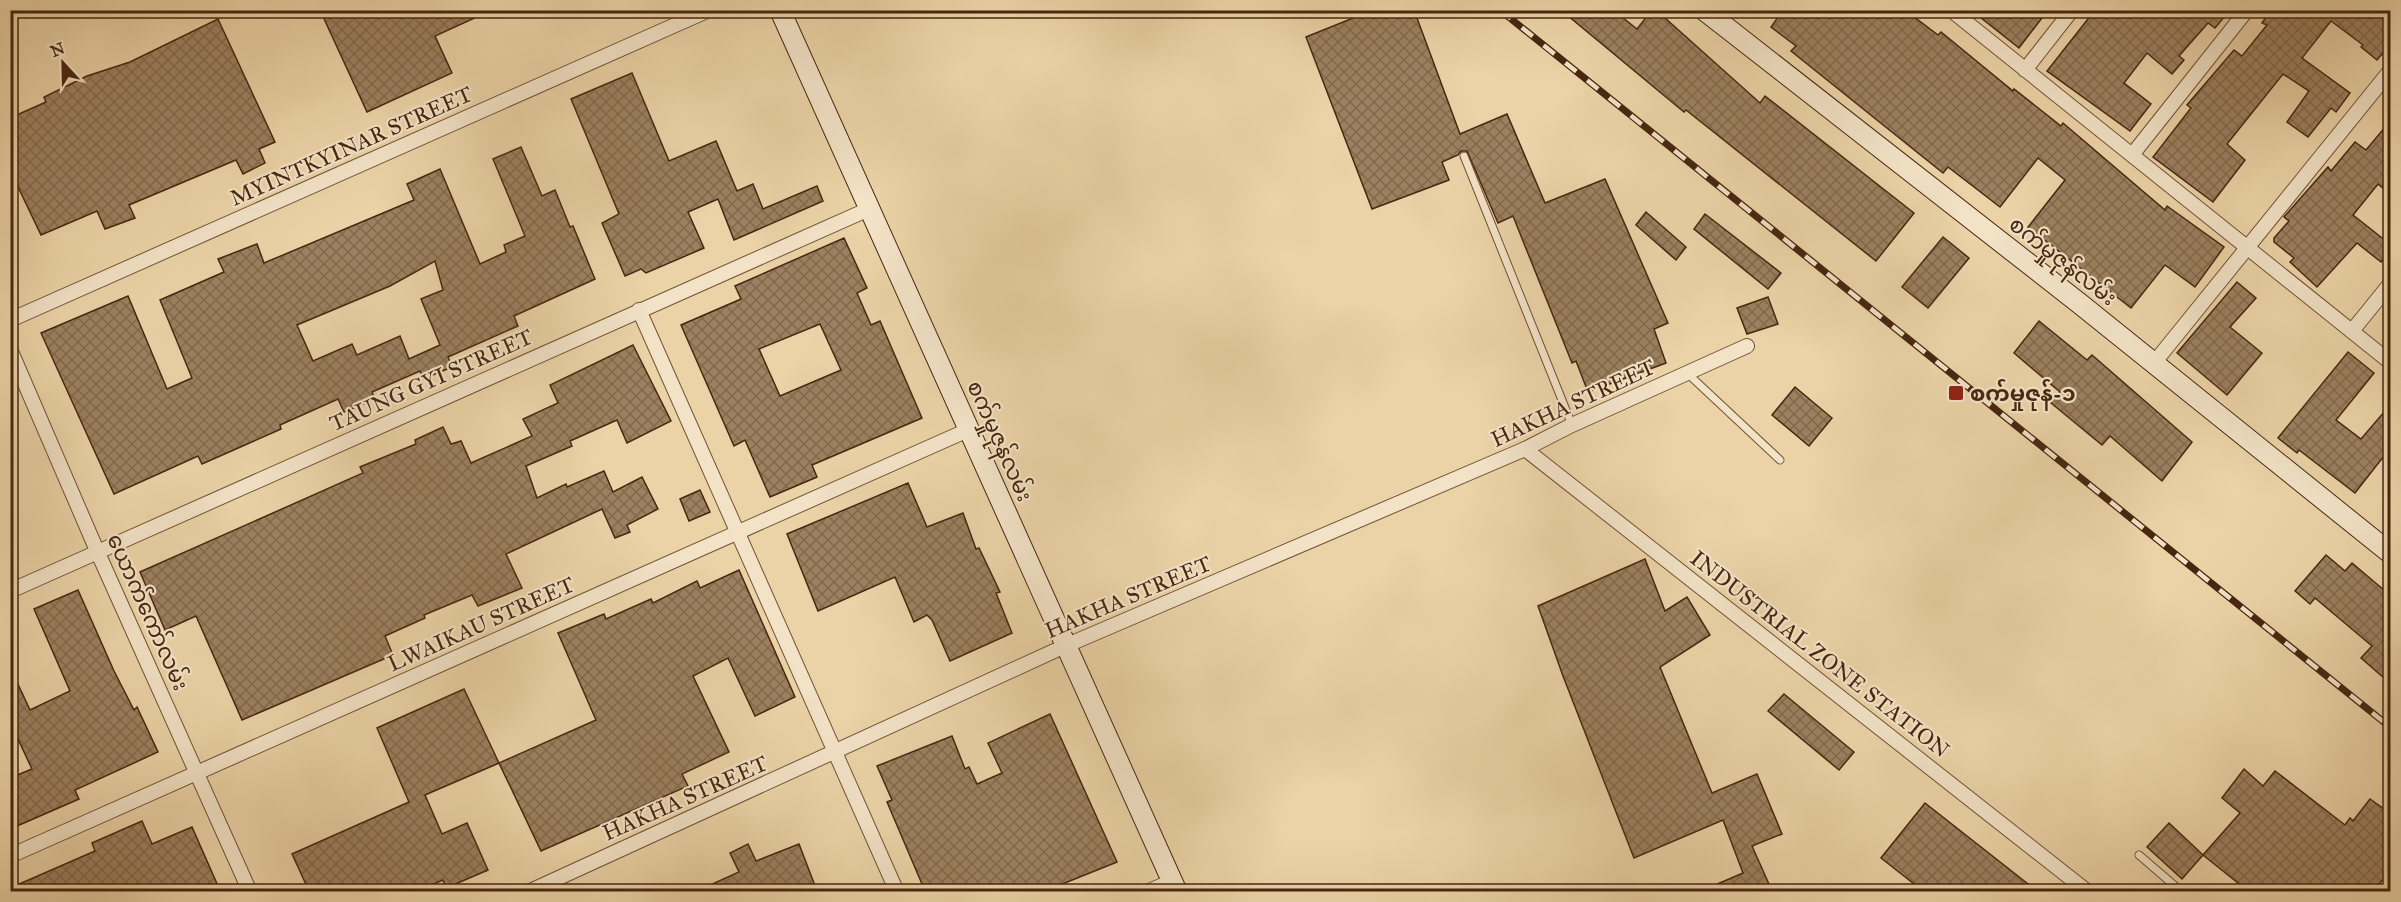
<svg xmlns="http://www.w3.org/2000/svg" width="2401" height="902" font-family="'IM FELL Great Primer','Noto Sans Myanmar',serif">
<defs>
<pattern id="building-cross-hatch" width="8" height="8" patternUnits="userSpaceOnUse" patternTransform="scale(1.5)"><rect width="8" height="8" fill="#9c805f"/><path d="M0 0l8 8M0 8l8-8" fill="none" stroke="#81694d"/></pattern>
</defs>
<rect width="100%" height="100%" fill="#ebd3a7"/>
<filter id="stains"><feTurbulence type="fractalNoise" baseFrequency=".00333" numOctaves="4"/><feColorMatrix values="0 0 0 0 .2 0 0 0 0 .09 0 0 0 0 .02 0 0 0 .5 -.17"/></filter>
<radialGradient id="worn" r=".72"><stop offset=".6" stop-color="#630" stop-opacity="0"/><stop offset="1" stop-color="#630" stop-opacity=".3"/></radialGradient>
<!-- building -->
<g fill="url(#building-cross-hatch)" stroke="#472710" stroke-width="1.5" fill-rule="evenodd">
<polygon points="320,10 492,10 435,36 452,73 367,112"/>
<polygon points="1373,10 1414,10 1460,134 1507,114 1545,203 1605,179 1668,323 1654,329 1666,363 1588,392 1576,361 1572,363 1513,216 1498,223 1467,151 1461,151 1458,155 1442,162 1449,180 1372,209 1306,37"/>
<polygon points="1561,10 1613,10 1637,29 1652,10 1656,10 1760,103 1765,96 1914,213 1876,261 1686,110 1684,112"/>
<polygon points="1783,10 1905,10 1938,35 1941,32 2013,91 2014,89 2061,126 2063,123 2165,210 2167,206 2224,247 2195,287 2165,265 2131,308 2028,227 2065,180 2038,158 2000,207 1948,167 1943,173 1791,51 1796,46 1771,27"/>
<polygon points="1971,10 2048,10 2019,48"/>
<polygon points="2095,10 2230,10 2215,28 2208,23 2179,56 2184,60 2172,74 2147,53 2124,83 2151,104 2130,131 2047,71"/>
<polygon points="2271,10 2391,10 2391,43 2377,60 2361,47 2363,45 2331,21 2302,58 2350,93 2336,112 2331,108 2308,137 2287,122 2309,91 2283,74 2227,144 2245,160 2213,202 2153,157 2191,108 2187,105 2234,50 2242,56 2267,25 2262,23"/>
<polygon points="218,19 275,142 259,149 265,163 243,174 236,160 129,205 135,218 105,229 97,211 41,235 10,170 10,118 46,102 44,97 87,76 130,62"/>
<polygon points="632,73 669,161 716,141 737,191 753,184 763,209 817,186 823,201 734,240 718,199 688,212 704,248 646,273 641,269 625,276 602,223 619,214 571,99"/>
<polygon points="2391,120 2391,195 2378,184 2353,215 2391,245 2391,250 2381,262 2357,243 2317,287 2290,262 2294,258 2274,242 2274,238 2289,221 2284,217 2328,167 2331,171 2355,142 2366,150"/>
<path d="M 521,147 L 542,196 L 555,190 L 570,227 L 573,226 L 595,279 L 514,316 L 518,326 L 448,357 L 452,367 L 423,379 L 420,371 L 372,392 L 375,399 L 344,412 L 338,399 L 280,425 L 281,429 L 202,464 L 198,456 L 114,494 L 41,333 L 128,296 L 167,389 L 192,378 L 160,300 L 224,272 L 218,259 L 257,244 L 264,263 L 414,200 L 407,184 L 440,169 L 480,264 L 506,252 L 504,245 L 525,236 L 493,159 ZM 435,261 L 443,290 L 421,299 L 440,345 L 409,359 L 400,336 L 357,355 L 352,344 L 313,361 L 297,325 L 390,286 Z"/>
<polygon points="1646,212 1686,247 1676,260 1636,225"/>
<polygon points="1705,214 1781,273 1768,289 1694,229"/>
<polygon points="1943,237 1969,258 1928,308 1902,287"/>
<path d="M 844,238 L 867,288 L 857,293 L 871,325 L 880,321 L 922,418 L 812,465 L 817,477 L 770,497 L 745,440 L 734,446 L 681,325 L 741,299 L 735,286 ZM 820,324 L 841,370 L 780,396 L 759,349 Z"/>
<polygon points="2237,282 2256,298 2230,327 2262,353 2227,395 2177,353"/>
<polygon points="1768,297 1778,324 1747,334 1737,308"/>
<polygon points="2039,321 2087,360 2092,355 2192,442 2162,481 2110,436 2102,445 2051,403 2060,392 2014,353"/>
<polygon points="633,345 671,421 627,443 617,420 570,441 572,446 526,466 537,498 566,484 567,487 604,471 613,492 642,477 658,509 627,525 630,532 615,538 602,509 506,554 522,588 478,606 472,595 424,615 425,618 385,636 393,655 242,720 196,616 165,630 140,572 363,473 360,467 416,444 415,440 443,427 451,444 461,441 471,463 532,436 523,419 558,403 550,385"/>
<polygon points="2348,352 2374,373 2336,420 2361,439 2391,404 2391,447 2355,493 2299,450 2297,453 2278,438"/>
<polygon points="1795,387 1832,418 1809,446 1772,415"/>
<polygon points="908,483 927,527 963,513 976,549 979,548 1000,592 996,593 1012,633 950,661 932,620 927,615 914,622 895,577 818,611 787,534"/>
<polygon points="700,490 710,512 689,521 680,499"/>
<polygon points="2326,555 2345,571 2352,563 2391,596 2391,684 2361,658 2372,646 2315,598 2310,604 2295,591"/>
<polygon points="1645,559 1665,611 1687,597 1710,635 1660,667 1712,793 1757,774 1782,834 1752,846 1772,891 1701,891 1743,873 1723,820 1634,858 1563,676 1538,606"/>
<polygon points="739,570 795,697 755,716 728,658 693,676 729,752 682,774 688,786 541,851 499,763 596,720 558,633 604,614 606,619 651,599 653,603 697,581 700,588"/>
<polygon points="78,590 114,671 134,710 137,707 158,752 75,790 79,799 10,829 10,778 32,769 10,722 10,667 30,710 70,691 34,609"/>
<polygon points="464,689 499,763 425,795 442,834 467,823 488,870 446,888 443,880 417,891 309,891 292,854 409,802 377,728"/>
<polygon points="1784,694 1854,752 1839,770 1768,711"/>
<polygon points="1050,714 1117,862 1045,891 925,891 887,802 892,800 877,766 952,736 965,769 969,767 977,784 1002,773 988,743"/>
<polygon points="2244,769 2263,786 2275,771 2345,825 2350,818 2353,821 2370,799 2391,814 2391,870 2373,891 2248,891 2203,855 2240,813 2222,798"/>
<polygon points="1925,803 2037,891 1923,891 1881,858"/>
<polygon points="142,821 152,844 192,827 218,886 214,887 216,891 10,891 10,888 95,851 92,843"/>
<polygon points="2169,823 2203,855 2182,879 2147,847"/>
<polygon points="748,844 756,861 799,844 817,891 697,891 739,872 730,853"/>
</g>
<g fill="none" stroke-linecap="round" stroke-linejoin="round">
<defs>
<g id="lane">
<polyline points="1464,156 1572,425"/>
<polyline points="1687,373 1780,460"/>
<polyline points="2139,855 2182,892"/>
</g>
<g id="street">
<polyline points="1951,10 2390,362"/>
<polyline points="2025,70 2072,10"/>
<polyline points="2132,155 2247,10"/>
<polyline points="639,310 897,892"/>
<polyline points="10,320 709,10"/>
<polyline points="2352,331 2390,284"/>
<polyline points="10,349 98,553 250,892"/>
<polyline points="2154,363 2390,71"/>
<polyline points="1525,449 2088,892"/>
<polyline points="10,591 869,209"/>
<polyline points="10,856 968,430"/>
<polyline points="528,892 1065,646 1525,449 1572,425 1747,346"/>
<polyline points="1147,892 1172,881"/>
</g>
<g id="secondary">
<polyline points="780,10 1177,892"/>
<polyline points="1704,10 2079,303 2390,553"/>
</g>
</defs>
<!-- lane casing -->
<use href="#lane" stroke="#705236" stroke-width="9"/>
<!-- street casing -->
<use href="#street" stroke="#705236" stroke-width="16"/>
<!-- secondary casing -->
<use href="#secondary" stroke="#472710" stroke-width="22"/>
<!-- lane -->
<use href="#lane" stroke="#f2e2c6" stroke-width="7"/>
<!-- street -->
<use href="#street" stroke="#f2e2c6" stroke-width="14"/>
<!-- secondary -->
<use href="#secondary" stroke="#f2e2c6" stroke-width="20"/>
<defs>
<polyline id="rail" points="1500,10 2390,727"/>
</defs>
<!-- rail casing -->
<use href="#rail" stroke="#472710" stroke-width="7"/>
<!-- rail -->
<use href="#rail" stroke="#f2e2c6" stroke-width="4.5" stroke-dasharray="14" stroke-linecap="butt"/>
</g>
<!-- markers -->
<rect fill="#8f2418" stroke="#f2e2c6" stroke-width="2" x="1948" y="385" width="16" height="16" rx="3"/>
<g text-anchor="middle" dominant-baseline="central" stroke-width="4.5" stroke-linejoin="round" paint-order="stroke">
<!-- street labels -->
<g font-size="22" fill="#472710" stroke="#f2e2c6">
<text transform="translate(351 146) rotate(-24)">MYINTKYINAR STREET</text>
<text transform="translate(2063 261) rotate(38)">စက်မှုဇုန်လမ်း</text>
<text transform="translate(431 380) rotate(-24)">TAUNG GYI STREET</text>
<text transform="translate(1573 403) rotate(-25)">HAKHA STREET</text>
<text transform="translate(1000 441) rotate(66)">စက်မှုဇုန်လမ်း</text>
<text transform="translate(1128 597) rotate(-23)">HAKHA STREET</text>
<text transform="translate(148 612) rotate(66)">ယောက်ကော်လမ်း</text>
<text transform="translate(481 624) rotate(-24)">LWAIKAU STREET</text>
<text transform="translate(1820 654) rotate(38)">INDUSTRIAL ZONE STATION</text>
<text transform="translate(685 798) rotate(-24)">HAKHA STREET</text>
</g>
<!-- poi labels -->
<g font-size="22" font-weight="bold" fill="#472710" stroke="#f2e2c6" text-anchor="start">
<text x="1970" y="393">စက်မှုဇုန်-၁</text>
</g>
</g>
<!-- margin -->
<rect width="2401" height="902" fill="none" stroke="#ebd3a7" stroke-width="36"/>
<rect x="12" y="12" width="2377" height="878" fill="none" stroke="#472710" stroke-width="3"/>
<rect x="18" y="18" width="2365" height="866" fill="none" stroke="#472710" stroke-width="1.5"/>
<!-- north arrow -->
<g transform="translate(63 63) rotate(338)" stroke="#f2e2c6" stroke-width="4.5" paint-order="stroke">
<path d="M0-4.5L10 22L0 15L-10 22Z" fill="#472710"/>
<text y="-9" font-size="16" font-weight="bold" text-anchor="middle" fill="#472710">N</text>
</g>
<rect width="100%" height="100%" filter="url(#stains)"/>
<rect width="100%" height="100%" fill="url(#worn)"/>
</svg>
